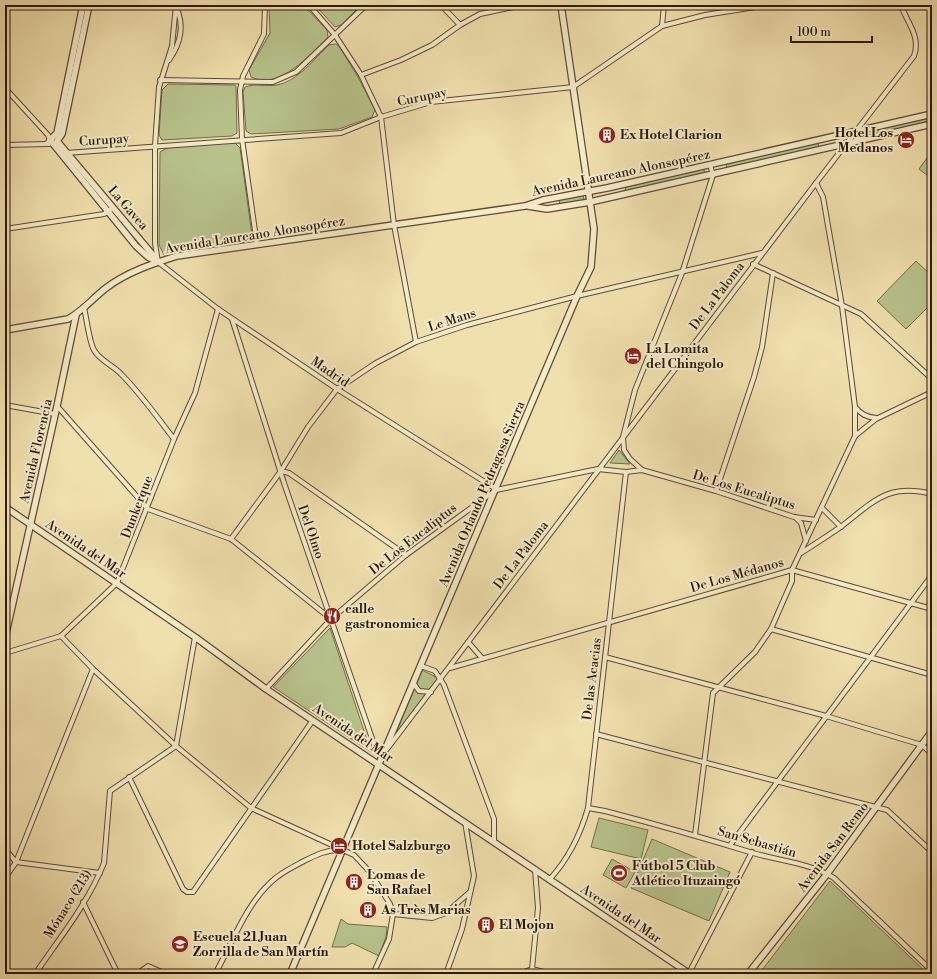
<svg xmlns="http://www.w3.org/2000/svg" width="937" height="979" font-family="'Libre Bodoni',serif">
<rect width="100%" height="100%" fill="#f0e0ad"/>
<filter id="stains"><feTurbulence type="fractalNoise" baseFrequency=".005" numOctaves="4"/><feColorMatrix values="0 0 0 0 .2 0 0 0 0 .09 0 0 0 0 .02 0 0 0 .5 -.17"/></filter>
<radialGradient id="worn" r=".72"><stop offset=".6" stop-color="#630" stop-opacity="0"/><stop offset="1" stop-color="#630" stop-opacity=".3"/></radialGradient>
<!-- green -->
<g fill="#b7c38b" stroke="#726e49">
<path d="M 269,5 L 303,5 L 327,30 L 328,37 C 310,54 280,91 251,77 L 249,70 L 270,33 Z"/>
<polygon points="315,5 361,5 341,25 335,27"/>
<path d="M 336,44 L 339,46 L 358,77 L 375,110 L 372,117 L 339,129 L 251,134 L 246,131 L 243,92 L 245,87 C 255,83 266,87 277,85 C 298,81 314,59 329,45 Z"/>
<polygon points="168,84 234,85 236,86 237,133 232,136 162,140 159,135 162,90"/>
<polygon points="930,117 931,121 877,134 874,132 876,129"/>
<polygon points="234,142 240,148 252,235 250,240 245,242 164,255 159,245 160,152 167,148"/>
<polygon points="816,143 819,145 817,148 728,168 726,166 727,164"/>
<polygon points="932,151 932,179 919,169"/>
<polygon points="702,169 705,171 704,174 625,191 625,190 626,187"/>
<polygon points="583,195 584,200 560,205 559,200"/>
<polygon points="916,261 932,276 932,303 906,329 877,301"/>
<polygon points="619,450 630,464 610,463"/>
<polygon points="330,628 371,752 273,687"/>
<polygon points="422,670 438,678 395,735"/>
<polygon points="599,818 648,830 641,859 591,847"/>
<polygon points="652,839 730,872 709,921 631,888"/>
<polygon points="612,859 635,872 626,888 603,875"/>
<polygon points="830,881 928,974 759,974"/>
<polygon points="341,919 348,924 387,927 386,937 379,956 352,943 345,947 332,947"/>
</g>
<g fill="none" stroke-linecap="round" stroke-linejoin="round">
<defs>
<g id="minor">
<polyline points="176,5 172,46 159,87 155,146 155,243 158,262 218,309 337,389 496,489"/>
<polyline points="309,5 335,35 361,75 381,117 394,225 416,342"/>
<polyline points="441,5 460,25"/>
<polyline points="662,26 664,5"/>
<path d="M 169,60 C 181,43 185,26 176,7"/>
<polyline points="361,75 401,60 432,45 460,25 480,14 523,5"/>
<polyline points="160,80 273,82 296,72 366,5"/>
<polyline points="5,88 48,135 50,140 47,143"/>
<polyline points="5,145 49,144"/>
<polyline points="66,153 341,133 381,117 431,102 573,87 662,26 705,15 768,5"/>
<polyline points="816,183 823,197 842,306 855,407 855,436"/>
<polyline points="5,229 104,214 113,208"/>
<polyline points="257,245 242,139 240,90 243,76 264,34 265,5"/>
<polyline points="753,264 861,314 932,379"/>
<path d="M 84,308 C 87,320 89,341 94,350 C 100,361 113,365 121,374 C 141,394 157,417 174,439"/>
<polyline points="232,319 284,483 376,750"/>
<polyline points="5,405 55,414"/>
<polyline points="57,406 148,509 231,539 331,619"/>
<path d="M 855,407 C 861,414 866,417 876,418"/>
<polyline points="642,470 630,459 624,450 623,437 635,390 682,273 713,175 710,165"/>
<polyline points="281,471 289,473 406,555"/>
<polyline points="716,491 754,377 762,347 773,273"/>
<polyline points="822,508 841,527"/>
<polyline points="795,517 801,523 806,541"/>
<polyline points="231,539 281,471 308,427 337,389 376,363 416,342 467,325 577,296 762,253"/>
<path d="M 801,553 C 815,544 829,535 842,526 C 874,501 888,483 932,494"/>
<polyline points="771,629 932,675"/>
<polyline points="61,636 93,669 176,746 251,808 354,855 370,872 390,904 393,914 389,939 373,974"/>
<polyline points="468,642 482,658"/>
<polyline points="5,653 61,636 117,583 174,439 195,393 218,309"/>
<polyline points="605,657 826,716 922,745 932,754"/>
<polyline points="421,666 435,671 444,685 494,819 494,841"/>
<polyline points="450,668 792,570 855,436 876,419 932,392"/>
<polyline points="414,684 419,691 431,692"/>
<polyline points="266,689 331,619 406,555 496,490 598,469 626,472 642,470 716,491 794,517 816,520"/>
<polyline points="596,734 887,810 932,852"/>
<path d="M 387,749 L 816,183 L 914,56 C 921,36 907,23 901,5"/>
<polyline points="129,777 183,889 187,892 193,892 313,720"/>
<path d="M 588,808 L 605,811 C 655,824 704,838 753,853 C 780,861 810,863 834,878 L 932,971"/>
<polyline points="695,835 713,693 755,652 771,629 792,581 792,570 932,609"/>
<polyline points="731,844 932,575"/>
<polyline points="5,849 16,862 100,873"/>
<polyline points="5,878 16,862 93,669"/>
<path d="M 550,879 C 569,858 580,836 588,808 L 626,472"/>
<polyline points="83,902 118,974"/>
<polyline points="393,914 432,918 446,913 470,892"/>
<polyline points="532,969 538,908 535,869"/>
<polyline points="689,973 752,852"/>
<path d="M 35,974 C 59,939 88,903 104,863 L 110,791 L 176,746 L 195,637"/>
<polyline points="137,974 148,966 166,974"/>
<path d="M 215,974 C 232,944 245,906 271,882 C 280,873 293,867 304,861 C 316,855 326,850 339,850"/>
<polyline points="446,974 462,929 474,876 465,822"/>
<polyline points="519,974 532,969 551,974"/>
</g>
<g id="tertiary">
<polyline points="83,5 57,133 50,140 136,246 148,257 158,262"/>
<polyline points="89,5 62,134 57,141 157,260"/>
<polyline points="528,206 547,209 590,202 932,124"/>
<path d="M 5,330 L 68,319 C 83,311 93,298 106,288 C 127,272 152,264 177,256 L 525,206 L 543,200 L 607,188 L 932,114"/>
<polyline points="5,507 195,637 266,689 690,974"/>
<polyline points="5,638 57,406 76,315"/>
<polyline points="290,974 577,296 591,267 594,229 561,5"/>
<polyline points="748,974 827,874 932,731"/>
</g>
</defs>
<!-- minor casing -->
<use href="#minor" stroke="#5d4b30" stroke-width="6"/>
<!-- tertiary casing -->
<use href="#tertiary" stroke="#5d4b30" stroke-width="8"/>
<!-- minor -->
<use href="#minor" stroke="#f5ebca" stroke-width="4"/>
<!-- tertiary -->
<use href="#tertiary" stroke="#f5ebca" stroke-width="5.5"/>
</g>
<!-- icons -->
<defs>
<symbol id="building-disc" viewBox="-11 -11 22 22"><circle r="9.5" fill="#8f2418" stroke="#f5ebca"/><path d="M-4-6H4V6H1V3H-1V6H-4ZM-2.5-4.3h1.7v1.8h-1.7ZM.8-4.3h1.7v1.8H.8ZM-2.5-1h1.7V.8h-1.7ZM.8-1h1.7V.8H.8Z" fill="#fff"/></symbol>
<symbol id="hotel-disc" viewBox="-11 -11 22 22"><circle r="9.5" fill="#8f2418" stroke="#f5ebca"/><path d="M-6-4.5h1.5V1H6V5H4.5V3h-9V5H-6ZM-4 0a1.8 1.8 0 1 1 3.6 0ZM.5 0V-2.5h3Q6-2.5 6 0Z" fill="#fff"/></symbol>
<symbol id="restaurant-disc" viewBox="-11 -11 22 22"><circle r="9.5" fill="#8f2418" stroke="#f5ebca"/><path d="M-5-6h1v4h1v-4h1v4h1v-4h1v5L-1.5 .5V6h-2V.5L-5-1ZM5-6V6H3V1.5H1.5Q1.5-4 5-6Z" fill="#fff"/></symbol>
<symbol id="stadium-disc" viewBox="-11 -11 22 22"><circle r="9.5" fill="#8f2418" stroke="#f5ebca"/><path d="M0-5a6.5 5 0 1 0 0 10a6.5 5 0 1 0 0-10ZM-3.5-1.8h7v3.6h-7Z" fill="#fff"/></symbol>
<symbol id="school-disc" viewBox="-11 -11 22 22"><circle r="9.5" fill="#8f2418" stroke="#f5ebca"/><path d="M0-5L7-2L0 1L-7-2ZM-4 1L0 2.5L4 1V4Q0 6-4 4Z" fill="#fff"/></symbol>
</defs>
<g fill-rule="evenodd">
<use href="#building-disc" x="597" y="125" width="20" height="20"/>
<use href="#hotel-disc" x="896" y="130" width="20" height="20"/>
<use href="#hotel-disc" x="623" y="346" width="20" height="20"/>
<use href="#restaurant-disc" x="322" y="606" width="20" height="20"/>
<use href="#hotel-disc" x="329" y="836" width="20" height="20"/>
<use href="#stadium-disc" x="609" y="863" width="20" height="20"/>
<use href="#building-disc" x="344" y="872" width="20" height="20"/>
<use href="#building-disc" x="358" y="900" width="20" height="20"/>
<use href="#building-disc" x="476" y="915" width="20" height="20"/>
<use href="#school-disc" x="170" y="934" width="20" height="20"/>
</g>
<g text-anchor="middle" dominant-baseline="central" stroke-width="4" stroke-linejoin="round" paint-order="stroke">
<!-- street labels -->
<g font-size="13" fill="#2c1907" stroke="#f5ebca">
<text transform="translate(422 97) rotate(-12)">Curupay</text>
<text transform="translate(104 140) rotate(-4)">Curupay</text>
<text transform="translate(621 173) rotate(-12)">Avenida Laureano Alonsopérez</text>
<text transform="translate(128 208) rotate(49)">La Gavea</text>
<text transform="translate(255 235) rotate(-9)">Avenida Laureano Alonsopérez</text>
<text transform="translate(717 296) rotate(-53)">De La Paloma</text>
<text transform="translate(452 320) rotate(-18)">Le Mans</text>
<text transform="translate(330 372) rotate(34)">Madrid</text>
<text transform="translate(36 451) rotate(-77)">Avenida Florencia</text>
<text transform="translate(744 490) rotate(17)">De Los Eucaliptus</text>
<text transform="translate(482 494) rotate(-67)">Avenida Orlando Pedragosa Sierra</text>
<text transform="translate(137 507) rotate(-69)">Dunkerque</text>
<text transform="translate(311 532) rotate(71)">Del Olmo</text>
<text transform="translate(413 539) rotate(-38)">De Los Eucaliptus</text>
<text transform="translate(86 549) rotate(34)">Avenida del Mar</text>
<text transform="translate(521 555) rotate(-53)">De La Paloma</text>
<text transform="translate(737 575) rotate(-16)">De Los Médanos</text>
<text transform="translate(592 679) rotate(-83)">De las Acacias</text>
<text transform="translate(353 733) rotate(34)">Avenida del Mar</text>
<text transform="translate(757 842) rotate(16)">San Sebastián</text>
<text transform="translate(833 847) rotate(-53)">Avenida San Remo</text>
<text transform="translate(68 904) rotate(-58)">Mónaco (213)</text>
<text transform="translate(621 914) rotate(34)">Avenida del Mar</text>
</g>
<!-- poi labels -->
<g font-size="13" font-weight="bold" fill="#2c1907" stroke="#f5ebca" text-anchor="start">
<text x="893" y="133" text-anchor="end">Hotel Los<tspan x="893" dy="15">Medanos</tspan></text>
<text x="620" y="135">Ex Hotel Clarion</text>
<text x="646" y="349">La Lomita<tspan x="646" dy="15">del Chingolo</tspan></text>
<text x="345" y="609">calle<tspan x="345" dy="15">gastronomica</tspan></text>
<text x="352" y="846">Hotel Salzburgo</text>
<text x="632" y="866">Fútbol 5 Club<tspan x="632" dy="15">Atlético Ituzaingó</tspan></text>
<text x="367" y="875">Lomas de<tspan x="367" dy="15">San Rafael</tspan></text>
<text x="381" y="910">As Très Marias</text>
<text x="499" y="925">El Mojon</text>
<text x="193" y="937">Escuela 21 Juan<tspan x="193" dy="15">Zorrilla de San Martín</tspan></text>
</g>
</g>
<!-- margin -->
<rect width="937" height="979" fill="none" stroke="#f0e0ad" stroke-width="20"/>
<rect x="6" y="6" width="925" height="967" fill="none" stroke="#2c1907" stroke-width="2"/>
<rect x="10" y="10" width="917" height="959" fill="none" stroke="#2c1907"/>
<!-- scale -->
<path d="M791 36v6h81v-6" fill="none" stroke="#2c1907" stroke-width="2"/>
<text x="797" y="36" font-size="12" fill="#2c1907" stroke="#f5ebca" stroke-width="3" paint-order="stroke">100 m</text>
<rect width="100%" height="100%" filter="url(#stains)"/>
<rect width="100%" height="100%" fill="url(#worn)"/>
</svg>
